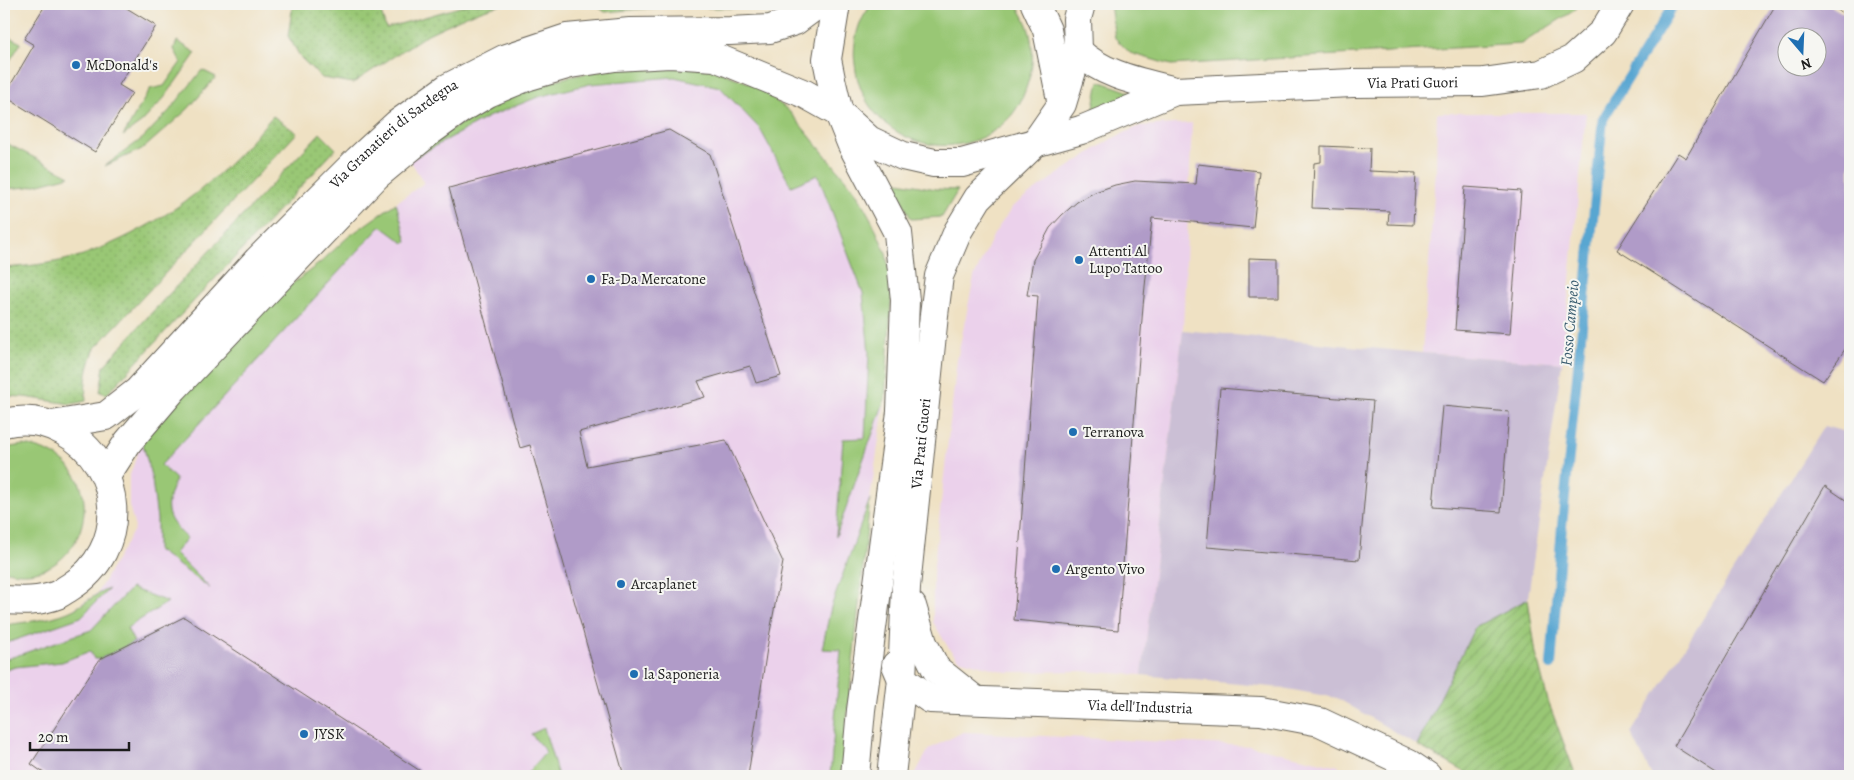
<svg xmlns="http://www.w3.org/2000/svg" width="1854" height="780" font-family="Alegreya,serif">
<defs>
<pattern id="park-dots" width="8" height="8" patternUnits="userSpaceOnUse" patternTransform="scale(1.25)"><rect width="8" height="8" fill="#99c775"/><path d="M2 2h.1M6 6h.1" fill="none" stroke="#83aa65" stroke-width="1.8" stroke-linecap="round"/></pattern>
<pattern id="garden-furrows" width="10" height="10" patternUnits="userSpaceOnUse" patternTransform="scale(1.25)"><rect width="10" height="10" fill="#99c775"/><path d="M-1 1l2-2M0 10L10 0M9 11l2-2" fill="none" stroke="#83aa65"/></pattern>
</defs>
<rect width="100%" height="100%" fill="#f6f6f2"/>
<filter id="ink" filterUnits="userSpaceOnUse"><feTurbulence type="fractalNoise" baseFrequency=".02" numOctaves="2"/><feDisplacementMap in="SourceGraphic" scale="10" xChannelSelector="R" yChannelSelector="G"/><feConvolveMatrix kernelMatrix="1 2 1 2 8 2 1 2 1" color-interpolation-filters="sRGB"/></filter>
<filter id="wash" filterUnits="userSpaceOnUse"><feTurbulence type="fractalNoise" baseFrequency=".0096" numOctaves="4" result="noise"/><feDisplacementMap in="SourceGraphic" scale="20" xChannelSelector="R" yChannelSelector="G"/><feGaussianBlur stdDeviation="1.12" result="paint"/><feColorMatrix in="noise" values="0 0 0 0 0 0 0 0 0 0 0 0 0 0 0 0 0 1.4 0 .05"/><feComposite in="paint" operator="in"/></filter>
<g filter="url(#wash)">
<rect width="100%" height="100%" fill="#efe1c3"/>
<g fill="#ebd1eb">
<path d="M678 65 788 110 856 192 872 221 886 253 885 399 870 499 841 776H4V626L39 621 69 612 97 593 135 528 129 505V478L142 440 348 237 424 183 410 160 509 96Z"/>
<path d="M1437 113H1586L1562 363 1422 353 1436 170Z"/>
<path d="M1192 123 1183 330 1142 675 1081 671 1006 672 958 659 948 647 933 622V574L957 360 974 277 994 234 1013 206 1052 178 1111 139 1140 126Z"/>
<path d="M963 732 1251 746 1339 766 1336 776H914L929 749Z"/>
</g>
<g fill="#cbbfd5">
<path d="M1183 330 1422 353 1562 363 1527 604 1475 627 1417 745 1337 698 1282 688 1142 675Z"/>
<path d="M1824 426 1849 433 1850 431V776H1652L1631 733Z"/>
</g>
<g fill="#99c775" stroke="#5a7248">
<path d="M871 4H1015C1031 22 1036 53 1030 75 1026 90 1021 104 1011 116 958 174 862 141 855 64 853 51 855 36 860 23 863 17 868 10 871 4Z"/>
<path d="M1110 4H1579L1575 10 1521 44 1171 65 1130 53 1115 38Z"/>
<path d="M9 37 21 43 4 70V41Z"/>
<path d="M177 41 196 53 165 97 142 122 123 136 150 89 164 86 181 62 174 49Z"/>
<path d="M622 66 709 68 757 86 788 110 856 192 872 221 886 253 892 288 885 399 836 536 843 439 865 438 869 353 863 293 818 175 791 186 760 129 720 87 674 77 590 84 538 97 488 117 410 160 448 131 509 96 559 79Z"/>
<path d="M202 70 216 77 188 109 144 148 105 166 143 138 170 110Z"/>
<path d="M1099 81 1135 94 1093 112Z"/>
<path d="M4 142 70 176 28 187 4 189Z"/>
<path d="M893 181 936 189 958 190 942 217 911 219Z"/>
<path d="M396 203 407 242 404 243 381 226 161 465 176 479C163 507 164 517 187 538L175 553 210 588 157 550V519L152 480 142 440 279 294 321 262 348 237Z"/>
<path d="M23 445C125 459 86 595 4 570V448Z"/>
<path d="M870 499 841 776H830L841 650 822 649 831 607Z"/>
<path d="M131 588 168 602 127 628 134 642 100 659H94L90 651 62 662 15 667 4 671V660L91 630Z"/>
<path d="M109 589 81 617 4 644V626L5 625C26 622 48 620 68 612 83 606 93 594 109 589Z"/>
<path d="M544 728 558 776H525L546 752 531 734Z"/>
</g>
<g fill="url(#park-dots)" stroke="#5a7248">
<path d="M293 4H352L354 11 379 6 386 28 470 4H502L466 16 428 34 353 83 322 78 301 58 288 36Z"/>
<path d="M594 4H750L752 7 731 8 665 7 605 12Z"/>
<path d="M273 116 297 133 95 348C88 366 84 381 86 401L71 404 24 397 4 396V268C30 266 58 263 83 255 136 236 186 206 226 167 243 152 257 133 273 116Z"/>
<path d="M320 133 336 149 107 394 100 392 104 366 142 323Z"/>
</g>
<path fill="url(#garden-furrows)" stroke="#5a7248" d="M1528 599 1536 654 1548 701 1576 776H1472L1417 745 1475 627Z"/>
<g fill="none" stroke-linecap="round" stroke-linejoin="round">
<path stroke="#58a6d1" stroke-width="10" d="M1551 665 1562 526 1603 119 1674 4"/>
</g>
<g id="blocks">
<g fill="#b09bc8" fill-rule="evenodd">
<path d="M46 4H120L156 26 119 85 132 93 95 152 4 96 34 45 24 39Z"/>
<path d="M1776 4H1827L1850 17V342L1823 381 1617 250 1678 153 1686 158ZM1786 38H1816V68H1786Z"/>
<path d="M669 130 710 154 781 376 756 383 750 366 698 381 705 397 579 432 587 466 726 440 783 562 767 648 748 776H624L530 445 520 448 449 188Z"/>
<path d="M1321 146 1370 148 1369 171 1416 173 1413 225 1388 224 1389 211 1312 208 1314 163 1321 162Z"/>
<path d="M1198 164 1259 171 1253 228 1152 218 1143 306 1118 630 1014 620 1038 296 1027 295 1033 260 1050 228 1062 215 1077 202 1095 192 1115 185 1135 181 1196 184Z"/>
<path d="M1465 187 1521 191 1510 334 1455 330Z"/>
<path d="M1249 258 1278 259V297H1249Z"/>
<path d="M1220 388 1373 401 1359 560 1207 547Z"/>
<path d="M1442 406 1509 412 1501 512 1433 507Z"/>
<path d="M1825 486 1850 503V776H1721L1674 746Z"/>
<path d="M184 617 428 776H48L31 764 100 659Z"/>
</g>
</g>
</g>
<g filter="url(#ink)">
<use href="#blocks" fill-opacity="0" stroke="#666156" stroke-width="1"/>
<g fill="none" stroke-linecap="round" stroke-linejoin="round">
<defs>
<g id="minor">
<path d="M836 4 827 59 831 79 839 113 851 143 898 233 905 300 901 412 861 710 855 776"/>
<path d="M1035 4 1047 30 1061 100"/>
<path d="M1078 51C1104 76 1141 82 1175 91"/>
<path d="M901 412 905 471"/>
<path d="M4 423C24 418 45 421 63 431 125 464 130 550 70 587 65 590 61 593 57 595 39 602 22 601 4 600"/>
<path id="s1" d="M52 425 106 416 138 391 258 260 358 160 397 124 447 88 504 59 567 38 630 32 730 31 770 29 795 21 818 4"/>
<path id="s2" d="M106 476 128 442 174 388 376 176 429 132 461 109 488 93 529 76 570 64 615 57 670 54 715 57 805 94 839 113 869 140 903 156 934 163H962L1081 130 1175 91 1353 83 1483 82 1541 74 1573 59 1603 32 1620 4"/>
<path d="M912 606 923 643 936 669 975 700"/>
<path id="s3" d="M896 665 902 679 930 699 1261 711 1320 722 1409 764 1427 776"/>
<path id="s4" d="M891 776 902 679 906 587 934 315 939 276 958 231 978 198 1035 143 1062 104 1078 51 1077 19 1081 4"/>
</g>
</defs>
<use href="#minor" stroke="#666156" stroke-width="30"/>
<use href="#minor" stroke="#fff" stroke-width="28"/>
</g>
</g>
<g fill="#1f6fb2" stroke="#f6f6f2" stroke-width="2">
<circle cx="76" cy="65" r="5"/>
<circle cx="1079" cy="260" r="5"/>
<circle cx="591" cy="279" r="5"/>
<circle cx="1073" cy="432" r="5"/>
<circle cx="1056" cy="569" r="5"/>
<circle cx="621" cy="584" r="5"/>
<circle cx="634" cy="674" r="5"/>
<circle cx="304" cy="734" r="5"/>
</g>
<g text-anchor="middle" stroke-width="4" stroke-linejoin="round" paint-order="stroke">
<g font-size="15" fill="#1c1c1c" stroke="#f6f6f2" text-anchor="start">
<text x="86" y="70">McDonald's</text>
<text x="1089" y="256">Attenti Al<tspan x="1089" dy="17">Lupo Tattoo</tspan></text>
<text x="601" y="284">Fa-Da Mercatone</text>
<text x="1083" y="437">Terranova</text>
<text x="1066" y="574">Argento Vivo</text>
<text x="631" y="589">Arcaplanet</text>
<text x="644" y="679">la Saponeria</text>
<text x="314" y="739">JYSK</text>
</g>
<g font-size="15" fill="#1c1c1c" stroke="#f6f6f2">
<text dy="5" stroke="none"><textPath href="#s2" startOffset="1514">Via Prati Guori</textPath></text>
<text dy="5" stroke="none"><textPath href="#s1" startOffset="459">Via Granatieri di Sardegna</textPath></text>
<text dy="5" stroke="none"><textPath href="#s4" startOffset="334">Via Prati Guori</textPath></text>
<text dy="5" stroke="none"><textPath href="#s3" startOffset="260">Via dell'Industria</textPath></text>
</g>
<g font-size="16" font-style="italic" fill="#375a6d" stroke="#f6f6f2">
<text transform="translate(1569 323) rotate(-85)" y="6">Fosso Campeio</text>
</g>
</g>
<rect width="1854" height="780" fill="none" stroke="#f6f6f2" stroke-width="20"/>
<g transform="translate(1802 52) rotate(161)"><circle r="24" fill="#f6f6f2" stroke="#9f9f9c"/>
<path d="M0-4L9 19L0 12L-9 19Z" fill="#1f6fb2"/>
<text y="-8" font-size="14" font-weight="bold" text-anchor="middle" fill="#1c1c1c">N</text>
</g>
<path d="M30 742v8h99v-8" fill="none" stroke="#1c1c1c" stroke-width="2.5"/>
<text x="38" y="742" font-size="15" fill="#1c1c1c" stroke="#f6f6f2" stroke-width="4" paint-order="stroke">20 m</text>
</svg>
